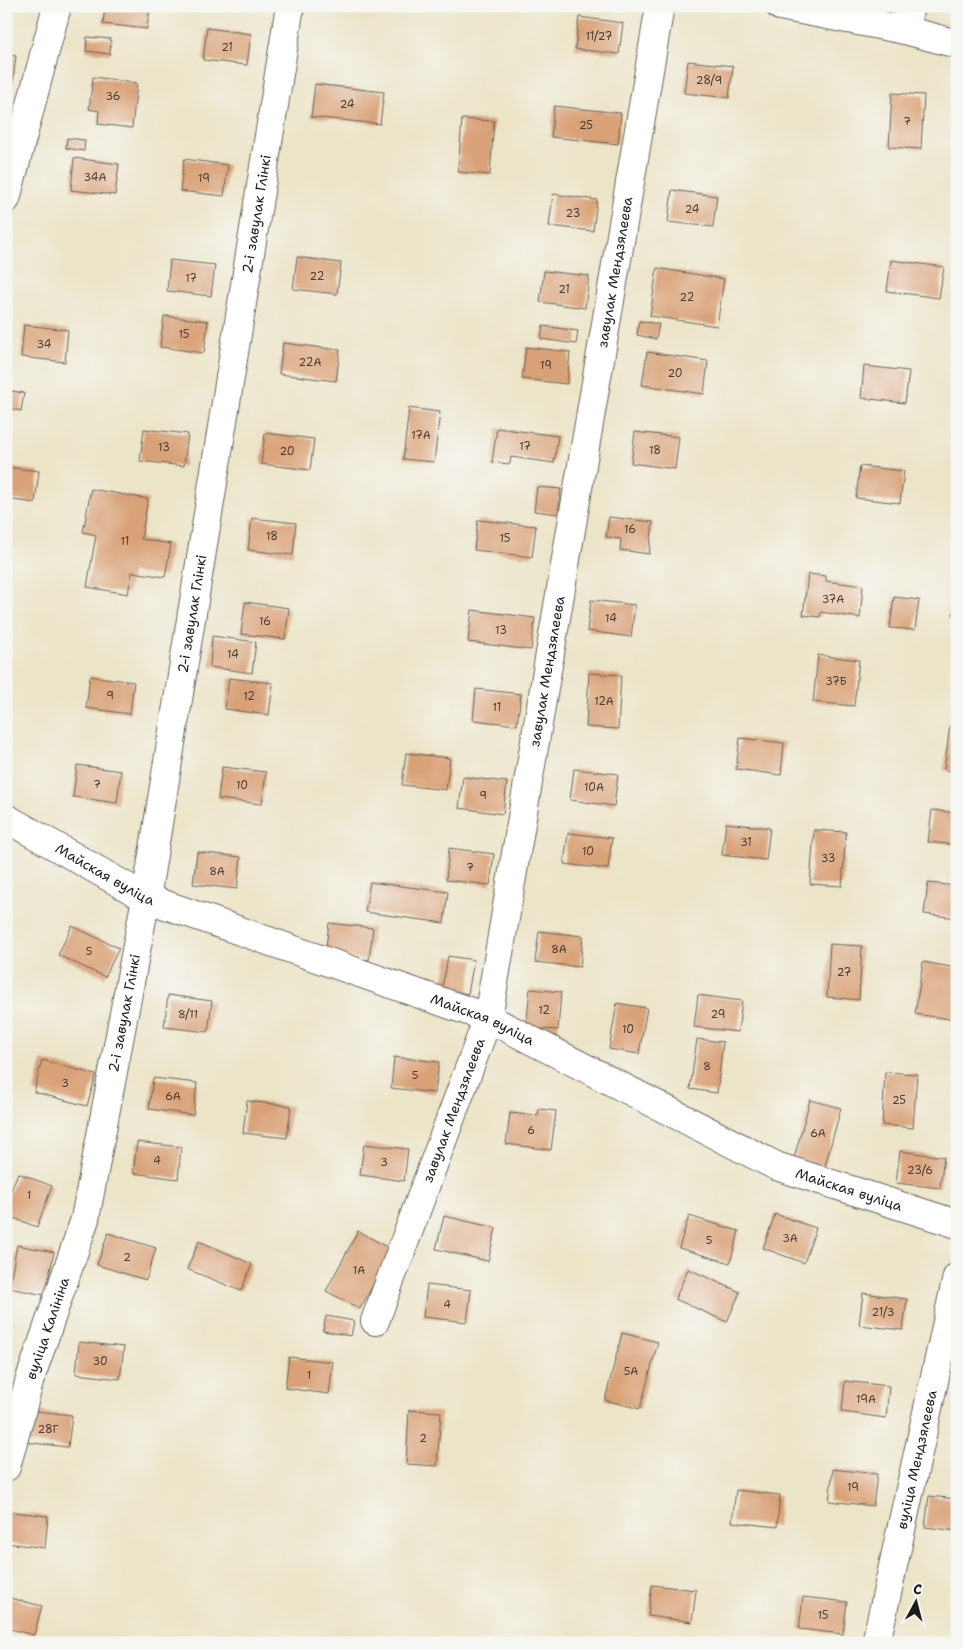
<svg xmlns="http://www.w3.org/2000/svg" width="963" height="1649" font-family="'Shantell Sans',sans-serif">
<rect width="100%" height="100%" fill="#f6f6f2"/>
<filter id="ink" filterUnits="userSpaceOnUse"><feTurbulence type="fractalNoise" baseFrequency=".02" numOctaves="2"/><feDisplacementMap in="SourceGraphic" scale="10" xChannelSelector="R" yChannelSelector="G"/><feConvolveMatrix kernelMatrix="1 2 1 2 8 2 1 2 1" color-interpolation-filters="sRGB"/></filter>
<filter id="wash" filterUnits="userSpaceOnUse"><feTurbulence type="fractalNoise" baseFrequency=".0096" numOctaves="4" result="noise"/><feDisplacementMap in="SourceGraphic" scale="20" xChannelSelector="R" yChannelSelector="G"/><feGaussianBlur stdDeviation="1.12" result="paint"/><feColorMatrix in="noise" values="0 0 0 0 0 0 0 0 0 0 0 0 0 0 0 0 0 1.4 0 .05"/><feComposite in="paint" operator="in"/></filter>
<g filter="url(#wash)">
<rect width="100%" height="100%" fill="#ece4c7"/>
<g id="blocks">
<g fill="#d9a177">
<path d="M105 6H150L147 29 103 24Z"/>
<path d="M337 6H382L381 14 337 8Z"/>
<path d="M579 17 623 23 619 54 575 49Z"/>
<path d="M207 28 251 34 247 65 203 60Z"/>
<path d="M87 37 111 39 110 54 86 51Z"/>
<path d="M6 55 16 56 12 88 6 87Z"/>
<path d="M688 61 733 66 729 98 684 93Z"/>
<path d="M93 77 137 83 132 128 98 124 99 111 89 109Z"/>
<path d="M315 84 384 92 380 124 311 117Z"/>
<path d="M892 93 924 95 921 149 889 147Z"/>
<path d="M554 106 621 113 618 144 551 137Z"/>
<path d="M462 119 494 121 490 175 458 172Z"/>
<path d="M67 138 85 140 84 151 66 148Z"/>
<path d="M74 158 119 164 115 195 71 190Z"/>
<path d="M184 159 228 165 224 196 180 191Z"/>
<path d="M672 190 717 196 713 227 668 222Z"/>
<path d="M553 194 597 200 593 231 549 226Z"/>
<path d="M297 257 341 263 337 294 293 289Z"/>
<path d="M170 260 215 265 211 296 167 291Z"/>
<path d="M891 260 944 267 939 298 887 291Z"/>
<path d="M657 268 724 279 717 326 650 316Z"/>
<path d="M544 271 589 276 585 308 540 302Z"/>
<path d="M164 316 208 321 204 353 160 347Z"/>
<path d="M639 321 659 324 656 339 637 335Z"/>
<path d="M24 325 68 330 65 362 21 357Z"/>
<path d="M543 326 578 331 576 344 541 339Z"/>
<path d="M283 343 340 350 336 381 279 374Z"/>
<path d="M526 347 570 352 567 384 522 379Z"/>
<path d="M647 352 708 361 704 394 642 385Z"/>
<path d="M864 366 909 371 905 403 861 398Z"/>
<path d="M955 370H957V390H953Z"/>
<path d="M6 390 24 393 21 411 6 408Z"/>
<path d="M409 408 440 412 434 462 403 459Z"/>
<path d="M497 428 558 436 554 463 511 457 510 464 492 462Z"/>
<path d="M144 429 188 434 184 466 140 461Z"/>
<path d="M635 432 679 437 675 469 631 463Z"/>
<path d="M265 433 314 439 310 470 261 464Z"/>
<path d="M860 466 904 471 900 503 856 498Z"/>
<path d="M6 467 39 471 35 503 6 499Z"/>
<path d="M537 487 561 489 558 514 534 511Z"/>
<path d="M91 489 148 499 141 539 171 544 165 577 132 572 128 594 87 587 96 535 83 532Z"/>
<path d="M609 517 653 522 649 554 620 550 621 539 606 537Z"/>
<path d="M252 518 296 523 293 555 248 550Z"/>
<path d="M478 520 536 526 532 557 474 550Z"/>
<path d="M808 574 826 576V581L863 586 860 618 821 612 820 617 803 615Z"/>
<path d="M955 595H957V616L953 615Z"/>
<path d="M894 597 919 600 915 630 890 628Z"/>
<path d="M591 600 635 605 631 637 587 631Z"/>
<path d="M245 602 289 608 285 639 241 634Z"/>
<path d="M472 610 535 618 531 650 468 642Z"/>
<path d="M212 636 256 642 252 673 210 667Z"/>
<path d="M818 655 859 660 854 706 813 702Z"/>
<path d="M589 673 621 675 618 729 586 727Z"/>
<path d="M90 676 134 682 130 714 86 708Z"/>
<path d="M229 678 273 683 269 715 225 709Z"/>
<path d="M476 689 521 694 517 725 473 720Z"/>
<path d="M950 725 957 726V771L944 770Z"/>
<path d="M740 738 784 743 781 775 736 769Z"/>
<path d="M406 753 450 758 446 790 402 785Z"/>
<path d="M77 765 121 771 117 803 73 797Z"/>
<path d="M222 767 266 772 262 804 218 799Z"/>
<path d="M574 769 618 774 614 806 570 800Z"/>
<path d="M463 777 507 782 503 814 459 808Z"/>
<path d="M932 810 957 813V845L928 842Z"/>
<path d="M726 823 770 828 766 860 722 855Z"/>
<path d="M814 830 846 832 842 886 810 884Z"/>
<path d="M568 833 612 838 608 869 564 864Z"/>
<path d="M449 848 494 854 490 885 446 880Z"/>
<path d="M197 852 241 857 237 889 193 884Z"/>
<path d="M370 882 448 892 444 923 365 912Z"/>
<path d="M928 883 957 886V918L924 914Z"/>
<path d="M329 923 373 928 369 960 325 955Z"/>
<path d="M72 926 119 948 105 977 58 955Z"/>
<path d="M539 931 583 936 580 967 535 962Z"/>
<path d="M830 944 862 946 859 1000 827 997Z"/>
<path d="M448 956 474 960 468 994 442 989Z"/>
<path d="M923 962 957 968V1020L915 1014Z"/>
<path d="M530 989 561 992 558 1030 526 1028Z"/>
<path d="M168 995 212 1001 208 1032 164 1027Z"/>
<path d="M698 995 742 1001 738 1032 694 1027Z"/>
<path d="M617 1003 647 1008 639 1054 609 1049Z"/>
<path d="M697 1039 723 1042 717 1093 690 1089Z"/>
<path d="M394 1057 439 1062 435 1093 391 1088Z"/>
<path d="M42 1060 96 1075 87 1106 34 1092Z"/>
<path d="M885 1072 917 1074 913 1128 882 1125Z"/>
<path d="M153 1078 197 1083 193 1115 149 1109Z"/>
<path d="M810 1100 841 1108 825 1166 794 1158Z"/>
<path d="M247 1101 291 1106 287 1138 243 1133Z"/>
<path d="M539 1109 556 1111 551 1150 506 1144 510 1113 538 1116Z"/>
<path d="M137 1142 181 1147 178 1179 133 1173Z"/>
<path d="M364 1144 408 1149 404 1181 360 1175Z"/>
<path d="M900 1151 944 1157 940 1188 896 1183Z"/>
<path d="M18 1173 52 1186 37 1227 6 1215V1203Z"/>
<path d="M775 1214 816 1228 804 1263 763 1248Z"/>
<path d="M444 1216 496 1228 488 1261 436 1249Z"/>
<path d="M689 1216 739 1231 730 1263 679 1248Z"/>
<path d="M358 1231 392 1250 360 1309 326 1291Z"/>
<path d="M108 1233 156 1248 146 1280 97 1265Z"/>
<path d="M199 1241 252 1264 241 1291 187 1269Z"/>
<path d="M17 1245 54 1252 45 1295 9 1288Z"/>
<path d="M688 1269 740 1292 727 1322 675 1299Z"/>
<path d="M427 1285 471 1290 467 1322 423 1317Z"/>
<path d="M863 1293 907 1299 903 1330 859 1325Z"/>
<path d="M326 1316 354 1321 351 1336 323 1331Z"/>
<path d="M622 1333 658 1342 640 1409 605 1400Z"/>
<path d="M79 1342 124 1347 120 1379 76 1374Z"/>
<path d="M289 1357 333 1362 329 1394 285 1388Z"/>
<path d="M845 1381 889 1386 886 1418 842 1412Z"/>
<path d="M27 1410 72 1415 68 1447 24 1442Z"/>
<path d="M409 1410 441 1412 437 1466 406 1464Z"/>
<path d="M833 1469 877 1474 873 1506 829 1501Z"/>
<path d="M736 1490 780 1495 777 1527 732 1522Z"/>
<path d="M929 1496 957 1499V1531L925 1527Z"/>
<path d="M6 1511 48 1516 45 1548 6 1543Z"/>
<path d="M652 1585 696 1590 692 1622 648 1616Z"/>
<path d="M6 1597 42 1606 34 1635 6 1628Z"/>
<path d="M803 1597 847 1602 843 1634 799 1629Z"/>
</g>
</g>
</g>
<g filter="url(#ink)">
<use href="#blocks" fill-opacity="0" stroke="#656258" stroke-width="1"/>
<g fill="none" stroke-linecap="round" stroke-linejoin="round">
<defs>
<g id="minor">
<path d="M780 6 905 30 957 44"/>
<path d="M905 30 910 6"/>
<path d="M6 199 57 6"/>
<path id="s1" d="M375 1321 488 1018 660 6"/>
<path id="s2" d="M6 1467 30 1379 85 1219 146 898 290 6"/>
<path id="s3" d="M876 1643 957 1277"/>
</g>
<g id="tertiary">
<path id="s4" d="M6 818 146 898 488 1018 776 1166 957 1224"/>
</g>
</defs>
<use href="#minor" stroke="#656258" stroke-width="30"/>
<use href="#tertiary" stroke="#656258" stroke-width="30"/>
<use href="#minor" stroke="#fff" stroke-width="28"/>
<use href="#tertiary" stroke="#fff" stroke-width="28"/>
</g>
</g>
<g text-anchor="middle" stroke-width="4" stroke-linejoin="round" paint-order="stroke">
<g font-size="11" fill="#4b3d33">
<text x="599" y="40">11/27</text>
<text x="227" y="51">21</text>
<text x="709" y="84">28/9</text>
<text x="113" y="100">36</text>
<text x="347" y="108">24</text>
<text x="907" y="125">7</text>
<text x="586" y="129">25</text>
<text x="95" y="181">34А</text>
<text x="204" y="182">19</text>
<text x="692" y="213">24</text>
<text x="573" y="217">23</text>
<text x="317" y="280">22</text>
<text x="191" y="282">17</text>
<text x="564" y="293">21</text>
<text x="687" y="301">22</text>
<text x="184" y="338">15</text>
<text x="44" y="348">34</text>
<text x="310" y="366">22А</text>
<text x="546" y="369">19</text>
<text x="675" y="377">20</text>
<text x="421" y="439">17А</text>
<text x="525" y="450">17</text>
<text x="164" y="451">13</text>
<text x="655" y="454">18</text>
<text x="287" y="455">20</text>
<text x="630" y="533">16</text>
<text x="272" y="540">18</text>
<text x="505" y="542">15</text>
<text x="125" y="545">11</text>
<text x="833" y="603">37А</text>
<text x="611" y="622">14</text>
<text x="265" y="625">16</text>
<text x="501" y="634">13</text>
<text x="233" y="658">14</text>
<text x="836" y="685">37Б</text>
<text x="110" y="699">9</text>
<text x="249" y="700">12</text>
<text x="604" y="705">12А</text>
<text x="497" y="711">11</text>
<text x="97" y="788">7</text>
<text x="242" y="789">10</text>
<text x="594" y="791">10А</text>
<text x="483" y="799">9</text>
<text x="746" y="846">31</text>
<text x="588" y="855">10</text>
<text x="828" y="862">33</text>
<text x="470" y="871">7</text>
<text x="217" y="875">8А</text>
<text x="559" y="953">8А</text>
<text x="89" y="955">5</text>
<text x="844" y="976">27</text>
<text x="544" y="1014">12</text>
<text x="188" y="1018">8/11</text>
<text x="718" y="1018">29</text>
<text x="628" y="1033">10</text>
<text x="707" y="1070">8</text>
<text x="415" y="1079">5</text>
<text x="65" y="1087">3</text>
<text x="173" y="1100">6А</text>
<text x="899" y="1104">25</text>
<text x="531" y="1134">6</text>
<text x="818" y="1137">6А</text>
<text x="157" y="1164">4</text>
<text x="384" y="1166">3</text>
<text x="920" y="1174">23/6</text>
<text x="29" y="1199">1</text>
<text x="790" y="1242">3А</text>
<text x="709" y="1244">5</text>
<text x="127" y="1261">2</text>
<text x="359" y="1274">1А</text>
<text x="447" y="1308">4</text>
<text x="883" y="1316">21/3</text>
<text x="100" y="1365">30</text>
<text x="631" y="1375">5А</text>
<text x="309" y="1379">1</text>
<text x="866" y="1403">19А</text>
<text x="48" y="1433">28Г</text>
<text x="423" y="1442">2</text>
<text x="853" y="1491">19</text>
<text x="823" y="1619">15</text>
</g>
<g font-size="14" fill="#1c1c1c" stroke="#f6f6f2">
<text dy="5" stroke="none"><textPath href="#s2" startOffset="1280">2-і завулак Глінкі</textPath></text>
<text dy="5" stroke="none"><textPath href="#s1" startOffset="1080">завулак Мендзялеева</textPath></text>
<text dy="5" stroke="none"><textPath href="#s2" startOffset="875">2-і завулак Глінкі</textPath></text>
<text dy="5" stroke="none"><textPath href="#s1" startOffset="675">завулак Мендзялеева</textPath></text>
<text dy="5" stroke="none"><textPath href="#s4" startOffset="114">Майская вуліца</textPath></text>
<text dy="5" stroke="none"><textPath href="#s2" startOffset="470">2-і завулак Глінкі</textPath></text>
<text dy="5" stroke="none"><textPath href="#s4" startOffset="519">Майская вуліца</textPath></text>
<text dy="5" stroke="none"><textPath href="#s1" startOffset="225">завулак Мендзялеева</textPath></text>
<text dy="5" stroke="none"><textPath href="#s4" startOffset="924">Майская вуліца</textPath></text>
<text dy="5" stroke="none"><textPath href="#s2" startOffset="145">вуліца Калініна</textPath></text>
<text dy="5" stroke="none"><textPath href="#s3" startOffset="188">вуліца Мендзялеева</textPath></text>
</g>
</g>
<rect width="963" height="1649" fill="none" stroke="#f6f6f2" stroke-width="25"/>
<g transform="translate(916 1602) rotate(7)" stroke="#f6f6f2" stroke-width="4" paint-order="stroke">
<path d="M0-4L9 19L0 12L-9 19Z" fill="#1c1c1c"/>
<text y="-8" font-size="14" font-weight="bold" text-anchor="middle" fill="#1c1c1c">С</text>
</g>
</svg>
